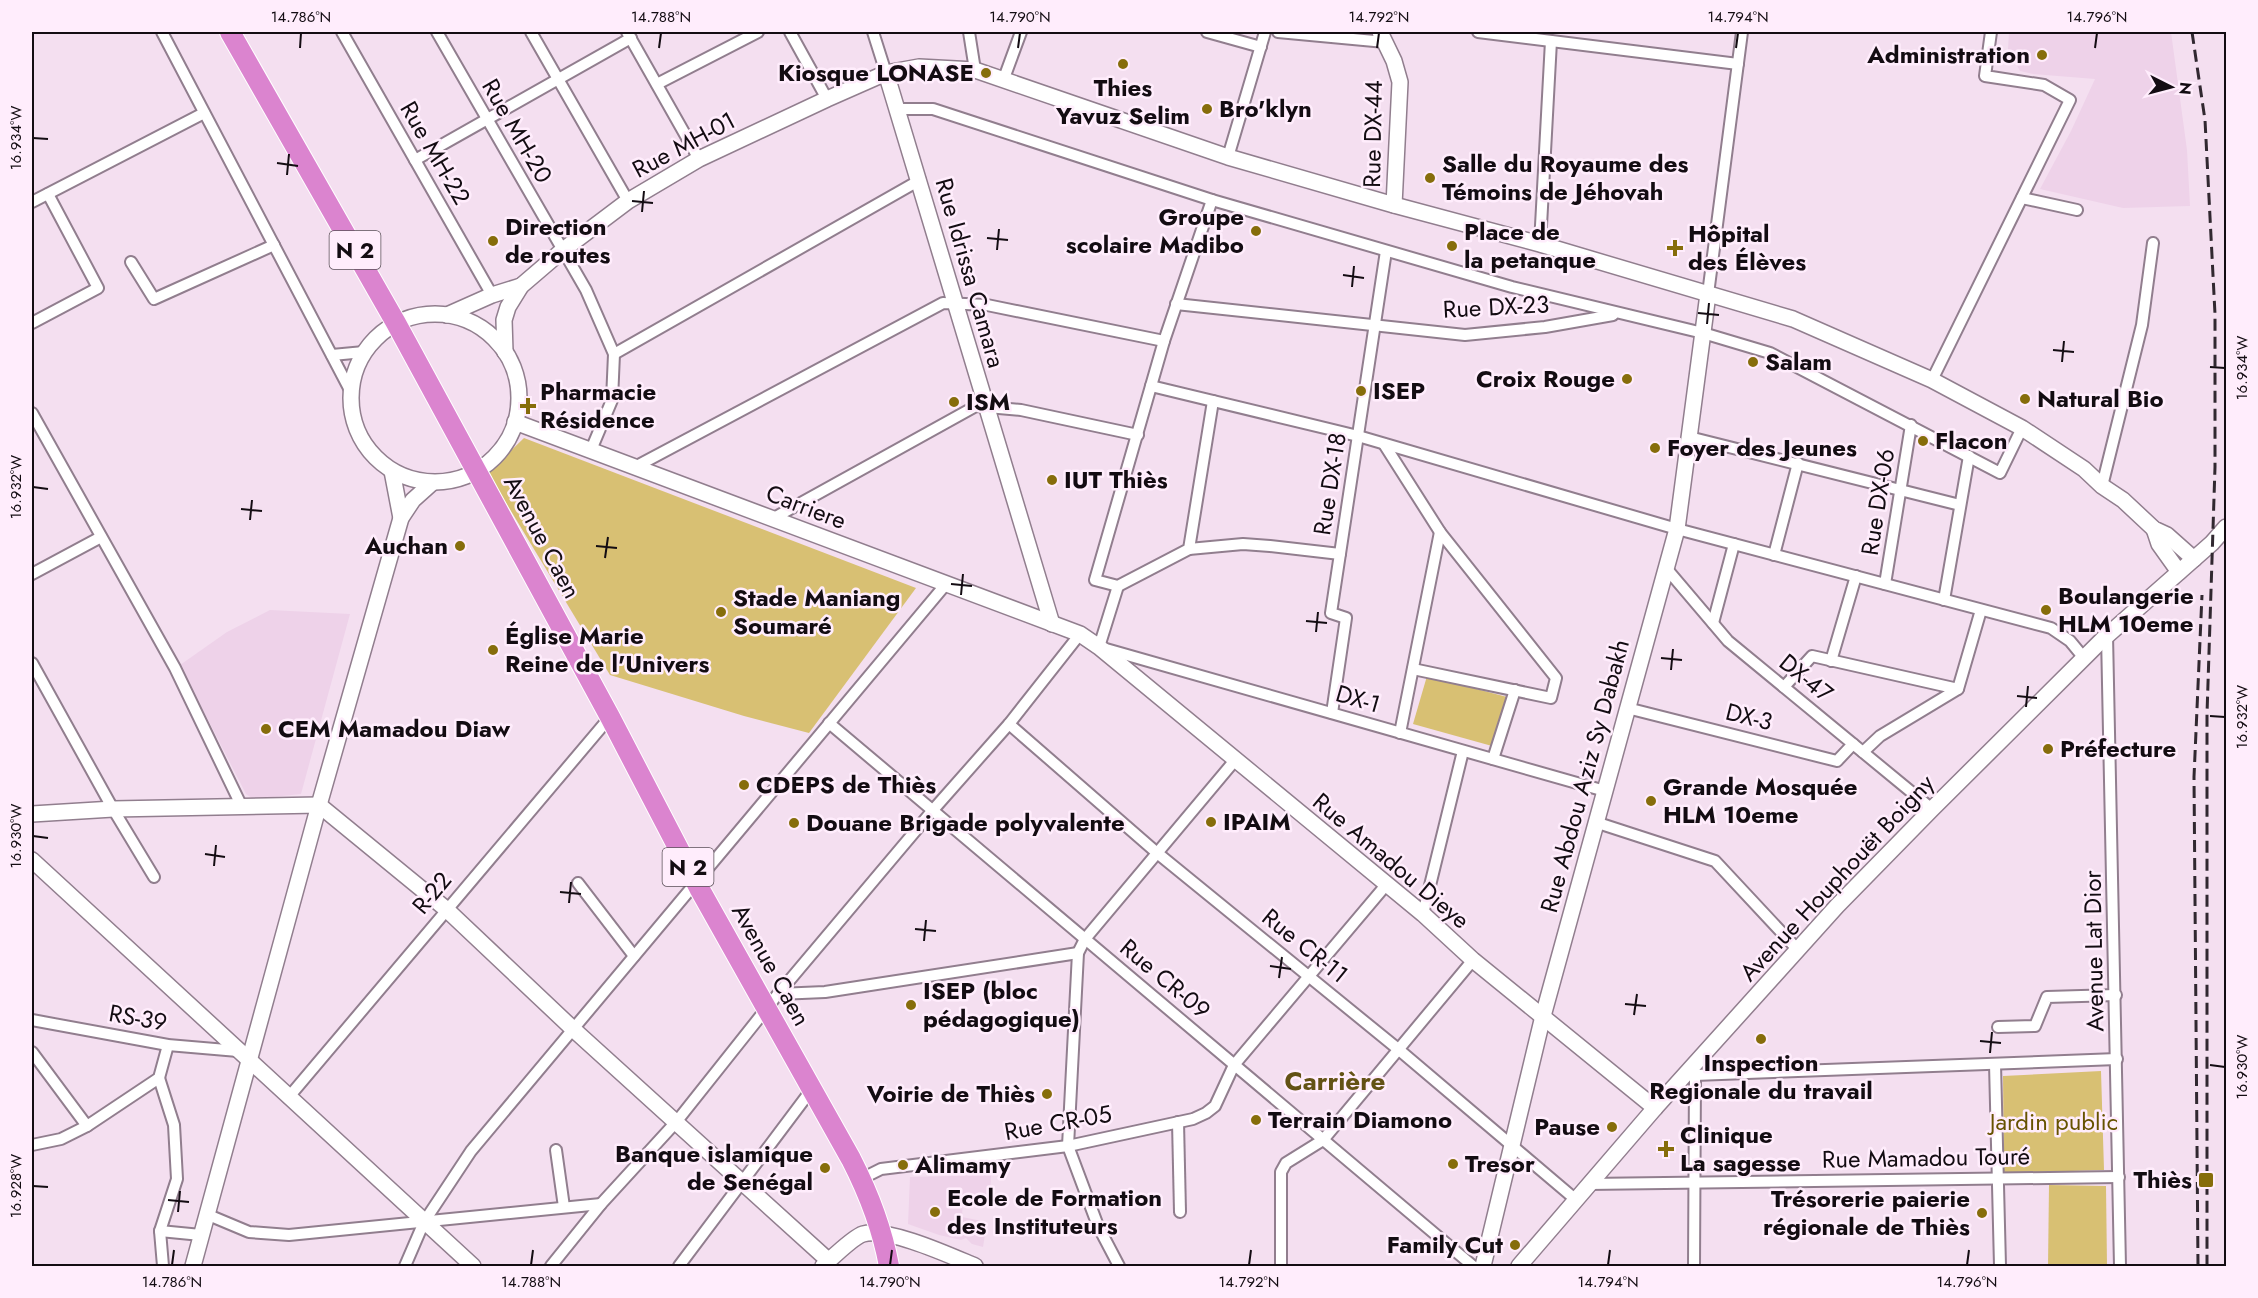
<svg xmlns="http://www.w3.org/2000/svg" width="2258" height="1298" font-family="Jost,sans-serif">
<rect width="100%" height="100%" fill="#f4dff0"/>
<g fill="#eed2e9">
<path d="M2009 32H2171L2187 150 2190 206 2123 208 2040 189 2071 131 2095 79 2033 74 2020 71 2008 49Z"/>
<path d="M270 610 350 614 301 794 253 799 246 794 180 665 227 632Z"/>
<path d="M991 1175 990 1199 963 1197 962 1217 987 1222 983 1247 972 1244 966 1238 961 1240 939 1235 908 1224 910 1177Z"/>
</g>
<g fill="#d8c073">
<path d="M524 438 916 588 809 733 744 716 610 675 488 473Z"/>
<path d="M1427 676 1507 697 1492 746 1413 724Z"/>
<path d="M2101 1071 2104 1170 2004 1173 2003 1076Z"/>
<path d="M2049 1185 2106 1186 2107 1266H2048Z"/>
</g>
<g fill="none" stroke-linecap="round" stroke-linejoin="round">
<defs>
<g id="street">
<path d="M162 32 351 392"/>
<path d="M342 32 492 295"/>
<path d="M437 32 586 290 614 354 612 400 591 450"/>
<path d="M531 32 628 201"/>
<path d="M627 32 699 159"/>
<path d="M790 32 827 99"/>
<path d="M873 32 886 73"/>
<path d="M969 32 975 70"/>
<path d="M1207 32 1261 47"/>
<path d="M1278 32 1385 42"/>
<path d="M1478 32 1738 64"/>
<path d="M1003 81 1021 32"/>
<path d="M657 84 758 32"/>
<path d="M898 109H933L1212 200 1512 287 1703 333 1770 353 2000 473 2022 428"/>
<path d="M1228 157 1265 32"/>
<path d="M415 160 631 38"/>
<path d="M2022 198 2077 210"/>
<path d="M1212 200 1164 341 1095 580 1118 586 1189 549 1213 401"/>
<path d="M32 202 204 113"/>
<path d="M1540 244 1551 41"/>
<path d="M131 262 154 299 274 245"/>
<path d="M1708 294 1742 32"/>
<path d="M1176 304 1465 335 1545 327 1613 315"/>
<path d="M32 323 98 288 48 194"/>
<path d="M614 354 920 180"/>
<path d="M332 355 364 352"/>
<path d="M1932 380 2070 100 2044 85 1985 76 1991 32"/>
<path d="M1151 386 1358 436 1677 529 2051 628 2070 641 2084 658"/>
<path d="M32 413 175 668 242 807"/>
<path d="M1689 437 1960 505"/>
<path d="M1384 444 1440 532 1556 678 1551 698 1413 669"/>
<path d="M635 467 943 303 987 305 1164 341"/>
<path d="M2102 486 2142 325 2153 243"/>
<path d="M772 519 976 406 1021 410 1138 435"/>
<path d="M1189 549 1243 544 1270 546 1340 554"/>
<path d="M1774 555 1798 463"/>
<path d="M1666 568 1728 641 1932 809"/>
<path d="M32 574 101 537"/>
<path d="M1885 584 1911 425"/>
<path d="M1118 586 1099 647 1605 791"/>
<path d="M1944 600 1969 456"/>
<path d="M1713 623 1734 544"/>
<path d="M2107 635 2120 1266"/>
<path d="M1831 661 1856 576"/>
<path d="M32 663 113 809 154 877"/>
<path d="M1784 687 1812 656 1958 689"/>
<path d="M1627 708 1837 761 1853 744"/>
<path d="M1332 713 1346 618 1331 613 1386 251"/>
<path d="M829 723 1473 1266"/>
<path d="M1009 724 1156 852 1398 1049 1575 1199"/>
<path d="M1400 733 1440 532"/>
<path d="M1863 752 1880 736 1958 689 1981 610"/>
<path d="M1493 759 1515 690"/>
<path d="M1595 822 1715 861 1798 950"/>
<path d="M578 883 634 956"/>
<path d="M1423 914 1463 751"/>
<path d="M778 994 825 992 1078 953"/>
<path d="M32 1020 168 1045 238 1051"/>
<path d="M1998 1027 2035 1026 2047 997 2116 995"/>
<path d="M32 1052 87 1126"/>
<path d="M1995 1064 2000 1266"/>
<path d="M1695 1075 2117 1059"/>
<path d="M159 1078 174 1125 177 1179 160 1231 163 1266"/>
<path d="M288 1098 610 717"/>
<path d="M1178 1122 1180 1212"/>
<path d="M32 1145 61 1139 87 1126 159 1078 168 1045"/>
<path d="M556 1150 564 1207"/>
<path d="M861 1179 881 1169 1068 1146 1193 1119 1206 1113 1215 1106 1234 1065 1386 885"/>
<path d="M1588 1184 2119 1177"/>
<path d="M206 1214 249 1232 289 1235 601 1204"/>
<path d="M160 1231 201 1235"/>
<path d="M405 1266 424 1222 471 1151 946 584"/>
<path d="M551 1266 601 1204 677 1121 778 994 933 810 1009 724 1080 634"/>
<path d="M679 1266 812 1089"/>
<path d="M1119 1266 1098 1226 1068 1146 1078 953 1085 939 1236 759"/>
<path d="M1281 1266V1172L1286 1163 1323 1140 1473 960"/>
<path d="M1694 1266 1695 1075"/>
</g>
<g id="secondary">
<path d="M1380 32 1394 61 1400 82 1394 205"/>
<path d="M886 73 1052 624"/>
<circle cx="435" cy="398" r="84"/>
<path d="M447 315 492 295 521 286"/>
<path d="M505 352 504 320 508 307 521 286 563 250 628 201 699 159 827 99 886 73 919 67 975 70 1228 157 1394 205 1540 244 1793 319 1932 380 2022 428 2084 469 2102 486 2123 500 2154 529 2167 535 2194 559"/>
<path d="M515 422 1080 634 1099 647 1423 914 1473 960 1655 1108"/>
<path d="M392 471 401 518"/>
<path d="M2154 529 2159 544 2179 572"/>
<path d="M32 814 113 809 319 805 446 909 573 1029 829 1261"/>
<path d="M32 860 473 1266"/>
<path d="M193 1266 319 805 401 518 413 500 432 483"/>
<path d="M823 1266C831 1259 853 1237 863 1234 888 1227 951 1256 975 1266"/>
<path d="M1483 1266 1543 1016 1677 529 1708 294"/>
<path d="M1519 1266 1655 1108 1837 906 1932 809 2102 640 2212 543 2226 527"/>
</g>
<path id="highway" d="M230 32 396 323 610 717 699 888 851 1159C869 1194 882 1228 889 1266"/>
</defs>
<use href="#street" stroke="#917e8e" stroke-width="14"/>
<use href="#secondary" stroke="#917e8e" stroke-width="18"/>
<use href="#highway" stroke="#fff" stroke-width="22"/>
<use href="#street" stroke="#fff" stroke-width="10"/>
<use href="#secondary" stroke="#fff" stroke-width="15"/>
<use href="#highway" stroke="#db84cf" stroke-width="20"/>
<g stroke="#312830" stroke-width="3" stroke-dasharray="12 6" stroke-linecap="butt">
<path d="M2192 32 2205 120 2215 314V467L2207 714V1266"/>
<path d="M2198 1266 2194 777 2202 595"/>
</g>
</g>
<path fill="none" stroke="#130c12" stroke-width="2" d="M300 48 301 33M659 48 661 33M1018 48 1020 33M1377 48 1379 33M1736 48 1738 33M2095 48 2097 33M33 138 48 139M277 163 298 166M287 175 289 154M632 201 653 203M642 212 644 191M987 238 1008 240M997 250 999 229M1343 275 1364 278M1352 287 1354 266M1698 313 1719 315M1707 324 1709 303M2053 350 2074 352M2062 362 2064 341M2210 367 2225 368M33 487 48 489M241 509 262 511M250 520 252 500M596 546 617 548M605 558 608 537M951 584 972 586M961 595 963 574M1306 621 1327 623M1316 632 1318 612M1661 658 1682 660M1671 670 1673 649M2017 696 2037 698M2026 707 2028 686M2210 716 2225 717M33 836 48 838M205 854 225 857M214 866 216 845M560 892 581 894M569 903 571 882M915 929 936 931M924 941 926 920M1270 966 1291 969M1279 978 1282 957M1625 1004 1646 1006M1634 1015 1637 994M1980 1041 2001 1043M1990 1053 1992 1032M2210 1065 2225 1067M33 1186 48 1187M168 1200 189 1202M178 1212 180 1191M172 1265 174 1250M531 1265 533 1250M890 1265 892 1250M1249 1265 1251 1250M1608 1265 1610 1250M1967 1265 1969 1250"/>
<g fill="#866d0b" stroke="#ffedfc" stroke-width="2">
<circle cx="2042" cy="55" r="6"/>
<circle cx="1123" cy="64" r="6"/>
<circle cx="986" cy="73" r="6"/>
<circle cx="1207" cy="109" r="6"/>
<circle cx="1430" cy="178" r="6"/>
<circle cx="1256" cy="231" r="6"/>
<circle cx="493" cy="241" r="6"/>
<circle cx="1452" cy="246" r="6"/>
<path d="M1672 239h6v6h6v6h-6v6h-6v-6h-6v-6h6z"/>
<circle cx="1753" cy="362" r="6"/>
<circle cx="1627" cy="379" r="6"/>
<circle cx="1361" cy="391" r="6"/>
<circle cx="2025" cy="399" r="6"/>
<circle cx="954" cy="402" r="6"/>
<path d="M525 397h6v6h6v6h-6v6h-6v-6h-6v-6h6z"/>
<circle cx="1923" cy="441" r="6"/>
<circle cx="1655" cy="448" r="6"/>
<circle cx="1052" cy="480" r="6"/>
<circle cx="460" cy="546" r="6"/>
<circle cx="2046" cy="610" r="6"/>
<circle cx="721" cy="612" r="6"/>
<circle cx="493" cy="650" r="6"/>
<circle cx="266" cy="729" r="6"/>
<circle cx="2048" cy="749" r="6"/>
<circle cx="744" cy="785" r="6"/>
<circle cx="1651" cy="801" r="6"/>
<circle cx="1211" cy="822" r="6"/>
<circle cx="794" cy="823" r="6"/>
<circle cx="911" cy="1005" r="6"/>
<circle cx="1761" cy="1039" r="6"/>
<circle cx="1047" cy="1094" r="6"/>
<circle cx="1256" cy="1120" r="6"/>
<circle cx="1612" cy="1127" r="6"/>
<path d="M1663 1140h6v6h6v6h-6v6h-6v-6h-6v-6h6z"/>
<circle cx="1453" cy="1164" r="6"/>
<circle cx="903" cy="1165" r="6"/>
<circle cx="825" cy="1168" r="6"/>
<rect x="2198" y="1172" width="16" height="16" rx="3"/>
<circle cx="935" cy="1212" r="6"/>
<circle cx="1982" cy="1213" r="6"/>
<circle cx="1515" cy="1245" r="6"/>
</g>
<g text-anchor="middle" stroke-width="5" stroke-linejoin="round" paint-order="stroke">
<g fill="#ffedfc" stroke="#5a5058" stroke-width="1.5">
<rect x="329.5" y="231" width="51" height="38" rx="4.5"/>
<rect x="662.5" y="848" width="51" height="38" rx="4.5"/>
</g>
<g font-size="22" font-weight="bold" fill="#130c12">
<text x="355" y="258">N 2</text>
<text x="688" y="875">N 2</text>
</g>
<g font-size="24" font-weight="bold" fill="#130c12" stroke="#ffedfc" text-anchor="start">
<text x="2030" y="63" text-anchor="end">Administration</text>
<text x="974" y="81" text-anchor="end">Kiosque LONASE</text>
<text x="1123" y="96" text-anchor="middle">Thies<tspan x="1123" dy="28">Yavuz Selim</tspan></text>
<text x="1219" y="117">Bro'klyn</text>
<text x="1442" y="172">Salle du Royaume des<tspan x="1442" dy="28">Témoins de Jéhovah</tspan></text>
<text x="1244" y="225" text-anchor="end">Groupe<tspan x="1244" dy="28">scolaire Madibo</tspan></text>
<text x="505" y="235">Direction<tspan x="505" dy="28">de routes</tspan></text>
<text x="1464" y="240">Place de<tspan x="1464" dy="28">la petanque</tspan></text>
<text x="1688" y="242">Hôpital<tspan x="1688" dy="28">des Élèves</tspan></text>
<text x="1765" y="370">Salam</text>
<text x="1615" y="387" text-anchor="end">Croix Rouge</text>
<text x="1373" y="399">ISEP</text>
<text x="540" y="400">Pharmacie<tspan x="540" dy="28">Résidence</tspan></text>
<text x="2037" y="407">Natural Bio</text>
<text x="966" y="410">ISM</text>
<text x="1935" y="449">Flacon</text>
<text x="1667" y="456">Foyer des Jeunes</text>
<text x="1064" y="488">IUT Thiès</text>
<text x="448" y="554" text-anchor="end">Auchan</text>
<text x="2058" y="604">Boulangerie<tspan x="2058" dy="28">HLM 10eme</tspan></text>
<text x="733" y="606">Stade Maniang<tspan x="733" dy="28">Soumaré</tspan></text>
<text x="505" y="644">Église Marie<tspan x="505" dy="28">Reine de l'Univers</tspan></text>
<text x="278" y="737">CEM Mamadou Diaw</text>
<text x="2060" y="757">Préfecture</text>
<text x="756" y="793">CDEPS de Thiès</text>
<text x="1663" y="795">Grande Mosquée<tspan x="1663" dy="28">HLM 10eme</tspan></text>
<text x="1223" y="830">IPAIM</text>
<text x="806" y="831">Douane Brigade polyvalente</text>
<text x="923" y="999">ISEP (bloc<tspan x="923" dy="28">pédagogique)</tspan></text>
<text x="1761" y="1071" text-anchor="middle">Inspection<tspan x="1761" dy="28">Regionale du travail</tspan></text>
<text x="1035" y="1102" text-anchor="end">Voirie de Thiès</text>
<text x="1268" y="1128">Terrain Diamono</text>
<text x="1600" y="1135" text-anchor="end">Pause</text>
<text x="1680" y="1143">Clinique<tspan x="1680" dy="28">La sagesse</tspan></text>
<text x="813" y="1162" text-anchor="end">Banque islamique<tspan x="813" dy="28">de Senégal</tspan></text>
<text x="1465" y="1172">Tresor</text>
<text x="915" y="1173">Alimamy</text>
<text x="2192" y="1188" text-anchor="end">Thiès</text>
<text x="947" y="1206">Ecole de Formation<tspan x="947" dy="28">des Instituteurs</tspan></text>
<text x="1970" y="1207" text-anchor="end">Trésorerie paierie<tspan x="1970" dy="28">régionale de Thiès</tspan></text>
<text x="1503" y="1253" text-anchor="end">Family Cut</text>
</g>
<g font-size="24" fill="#130c12" stroke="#ffedfc">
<text transform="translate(517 131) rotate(60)" y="8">Rue MH-20</text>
<text transform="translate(1373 134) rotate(-89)" y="8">Rue DX-44</text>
<text transform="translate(684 145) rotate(-28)" y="8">Rue MH-01</text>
<text transform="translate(435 153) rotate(60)" y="8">Rue MH-22</text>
<text transform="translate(970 273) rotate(74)" y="8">Rue Idrissa Camara</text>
<text transform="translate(1496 307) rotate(-3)" y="8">Rue DX-23</text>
<text transform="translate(1330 484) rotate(-81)" y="8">Rue DX-18</text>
<text transform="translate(1878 502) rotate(-81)" y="8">Rue DX-06</text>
<text transform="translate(806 507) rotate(21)" y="8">Carriere</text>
<text transform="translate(542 537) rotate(62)" y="8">Avenue Caen</text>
<text transform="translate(1806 678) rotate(39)" y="8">DX-47</text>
<text transform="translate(1358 699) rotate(16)" y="8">DX-1</text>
<text transform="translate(1749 717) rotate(14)" y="8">DX-3</text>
<text transform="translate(1585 776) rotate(-75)" y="8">Rue Abdou Aziz Sy Dabakh</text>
<text transform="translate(1391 861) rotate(40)" y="8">Rue Amadou Dieye</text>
<text transform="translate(1837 878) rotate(-47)" y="8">Avenue Houphouët Boigny</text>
<text transform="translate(432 893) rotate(-50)" y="8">R-22</text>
<text transform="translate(1305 946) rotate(39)" y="8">Rue CR-11</text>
<text transform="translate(2094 951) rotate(-91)" y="8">Avenue Lat Dior</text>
<text transform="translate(771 965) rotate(61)" y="8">Avenue Caen</text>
<text transform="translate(1165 979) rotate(40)" y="8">Rue CR-09</text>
<text transform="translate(138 1018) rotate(10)" y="8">RS-39</text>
<text transform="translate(1058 1123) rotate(-10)" y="8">Rue CR-05</text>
<text transform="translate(1926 1158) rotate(-1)" y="8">Rue Mamadou Touré</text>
</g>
<g font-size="24" fill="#665200" stroke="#ffedfc">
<text x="2054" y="1130">Jardin public</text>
</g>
<g font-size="26" font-weight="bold" fill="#635215" stroke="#ffedfc">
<text x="1335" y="1090">Carrière</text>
</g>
</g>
<rect width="2258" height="1298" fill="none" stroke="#ffedfc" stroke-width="66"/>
<g transform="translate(2171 87) rotate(96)" stroke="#ffedfc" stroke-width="4.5" paint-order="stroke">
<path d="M0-4.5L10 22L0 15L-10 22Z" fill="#130c12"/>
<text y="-9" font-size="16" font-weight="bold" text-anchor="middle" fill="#130c12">N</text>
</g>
<rect x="33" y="33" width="2192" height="1232" fill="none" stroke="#130c12" stroke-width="2"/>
<g font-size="15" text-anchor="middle" fill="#130c12">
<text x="301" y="22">14.786°N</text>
<text x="661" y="22">14.788°N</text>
<text x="1020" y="22">14.790°N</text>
<text x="1379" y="22">14.792°N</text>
<text x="1738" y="22">14.794°N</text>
<text x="2097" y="22">14.796°N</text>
<text transform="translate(16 138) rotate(-90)" y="5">16.934°W</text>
<text transform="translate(2242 368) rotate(-90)" y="5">16.934°W</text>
<text transform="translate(16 487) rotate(-90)" y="5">16.932°W</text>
<text transform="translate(2242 717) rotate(-90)" y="5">16.932°W</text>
<text transform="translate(16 836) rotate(-90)" y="5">16.930°W</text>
<text transform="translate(2242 1067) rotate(-90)" y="5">16.930°W</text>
<text transform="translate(16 1186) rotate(-90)" y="5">16.928°W</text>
<text x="172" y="1287">14.786°N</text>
<text x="531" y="1287">14.788°N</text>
<text x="890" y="1287">14.790°N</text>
<text x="1249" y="1287">14.792°N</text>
<text x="1608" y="1287">14.794°N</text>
<text x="1967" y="1287">14.796°N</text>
</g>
</svg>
